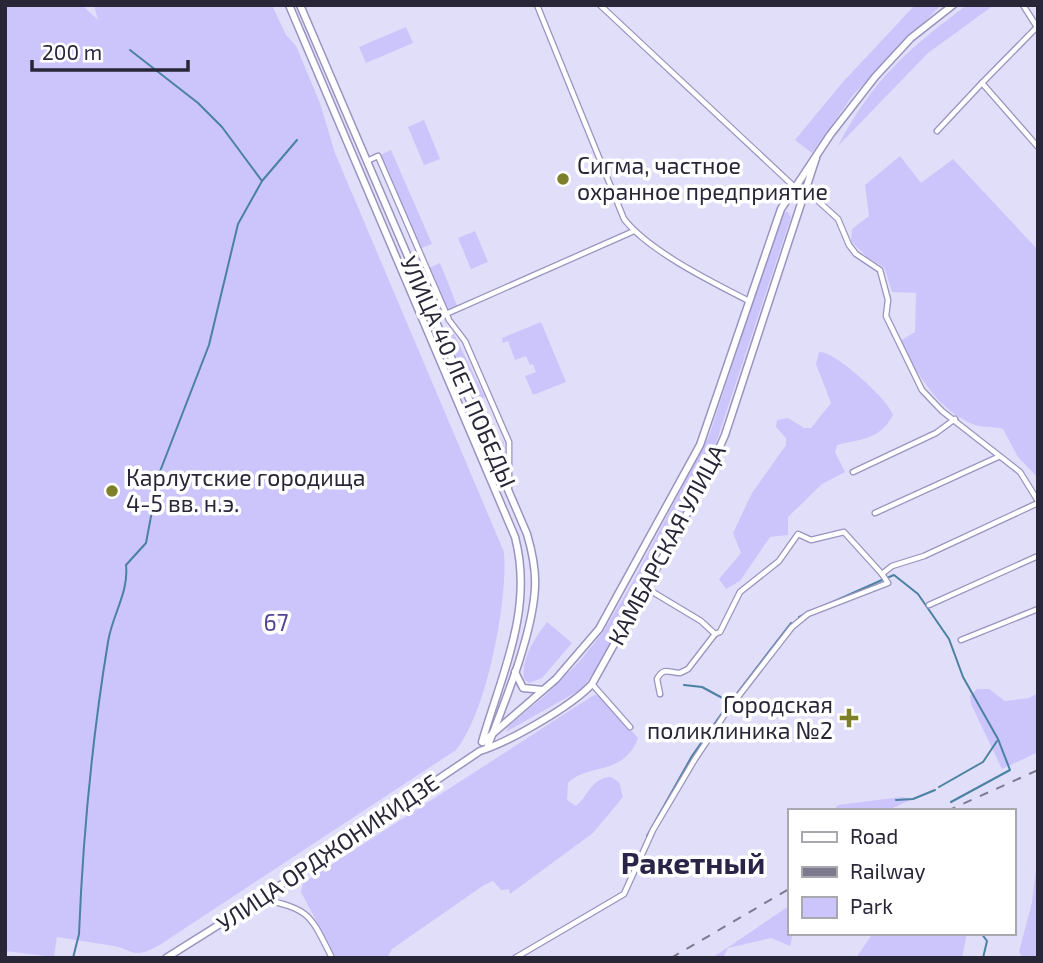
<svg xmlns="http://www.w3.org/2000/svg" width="1043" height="963" font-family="'Exo 2',sans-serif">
<rect width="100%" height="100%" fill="#e1defa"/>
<g fill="#ccc5fb">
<path d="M5 5H82L98 20 94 5H272L286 35 296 46 320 103 335 153 504 552C508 600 487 713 456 750L161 944C131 962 134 948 108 945 91 942 74 940 57 937L54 957 5 951Z"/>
<path d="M915 5H941L853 95 812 153 795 140 842 83Z"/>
<path d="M967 5H994L928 53 838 146C873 79 908 49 967 5Z"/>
<path d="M406 27 413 43 366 63 359 47Z"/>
<path d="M424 120 440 159 424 165 408 127Z"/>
<path d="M391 150 432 244 419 249 378 156Z"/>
<path d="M900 156 921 183 953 159 1038 250V478L1018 457 1003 429C994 426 984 428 975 425 938 411 921 377 900 345V341L915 332 916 293 892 292 884 267 867 257 851 241 852 229 869 216 865 185Z"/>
<path d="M787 211 791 217 710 461 596 669 582 689 506 732 509 725 546 695 580 661 603 632 633 581 709 436 781 216Z"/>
<path d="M475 231 488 262 471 269 458 238Z"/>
<path d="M440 263 458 308 446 314 427 269Z"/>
<path d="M541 322 566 382 533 395 525 376 536 372 533 364 530 365 526 356 515 360 508 341 503 343 502 338Z"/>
<path d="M454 334 485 397 482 399 500 440 504 442 505 470 448 337Z"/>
<path d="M819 352C834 350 889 400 893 415 880 440 860 439 837 445L835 452 845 472 822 484 788 517V535L770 537 740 581 726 589 719 579 741 553 733 533 752 493 786 445V438L776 427 777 420 788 418 804 428H811L831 403 816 364Z"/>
<path d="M547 622 572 643 542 678 529 683 524 679C521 658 535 638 547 622Z"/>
<path d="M977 689H989L1005 701 1029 698 1038 693V752L1002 769 971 704 970 696Z"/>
<path d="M594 695 601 696 638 738C624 776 588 763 568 783L567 800 576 806C589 795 591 778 611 777L619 782 623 797 593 833 510 894 509 889 501 890 493 881 484 885 392 949 387 958H336L301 892 303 883Z"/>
<path d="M902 797 913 799 886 811H833L838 805Z"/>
<path d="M1038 853V958H1023L1019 952 1032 902Z"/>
<path d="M789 906V933H793L790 946 771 938 728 948 723 958H712Z"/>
<path d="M873 933H967L962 958H856Z"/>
</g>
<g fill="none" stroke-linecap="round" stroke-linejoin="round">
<g stroke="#4b81a1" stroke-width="2">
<path d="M130 50 198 103 222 127 262 181"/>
<path d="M889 577 894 575 918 594 949 639 963 677 998 739 1010 770 951 802"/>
<path d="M799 617 882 580"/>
<path d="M684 685 702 687 728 701"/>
<path d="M728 705 791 623"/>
<path d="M939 787 983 762 997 741"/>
<path d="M896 800 913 799 935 790"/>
<path d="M647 836 692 756 722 713"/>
<path d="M981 933 987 941 983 958"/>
<path d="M73 958 79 934C83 836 92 739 108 642 112 615 129 593 126 565L146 543 159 474 209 345 238 224 262 181 297 140"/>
</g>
<defs>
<g id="minor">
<path d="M537 5 624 219C649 251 710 281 747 300"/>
<path d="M600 5 802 194"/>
<path d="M1023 5 1037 27"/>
<path d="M1037 27 982 83 1038 147"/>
<path d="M937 131 982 83"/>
<path d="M367 161 378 156 449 320 465 341 509 442V487"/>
<path d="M805 189 838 219 849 245 856 254 880 270 888 300 886 316 922 390 942 411 1020 472 1038 501"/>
<path d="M446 314 634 231"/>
<path d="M853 472 936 433 955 419"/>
<path d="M875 513 998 457"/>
<path d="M646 588 701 621 715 634"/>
<path d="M929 605 1038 556"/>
<path d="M961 640 1038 609"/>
<path d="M592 684 630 727"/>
<path d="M660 694 657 679C664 666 669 673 680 673L688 669 715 634 720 632 740 592 779 561 798 534 811 540 844 532 882 574"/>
<path d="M261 899C310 909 310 914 332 958"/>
<path d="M515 958 624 894 653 830 695 759 727 711 792 627 808 614 888 583 882 574 892 566 924 556 1038 503"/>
</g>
<g id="primary">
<path d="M289 5 515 537C534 609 502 673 482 742"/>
<path d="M300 5 527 534C532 551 536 569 535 587 533 634 504 704 487 748"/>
<path d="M515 672 523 688 543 690"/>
<path d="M483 742 556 679 599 629 700 445 781 209 830 135 875 77 911 38 953 5"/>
<path d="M166 958 260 899 480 751C509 742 572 706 592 684L704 483 725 435 816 158"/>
</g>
</defs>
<use href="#minor" stroke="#9993bf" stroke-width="7"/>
<use href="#primary" stroke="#9993bf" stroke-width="9"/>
<use href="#minor" stroke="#fff" stroke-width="4.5"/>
<use href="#primary" stroke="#fff" stroke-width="6"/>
<g stroke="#7d7a90" stroke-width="2" stroke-dasharray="9 9" stroke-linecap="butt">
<path d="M947 811 1038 770"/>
<path d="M671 958 789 889"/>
</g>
</g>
<g fill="#7d7f29" stroke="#fff" stroke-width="2.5">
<circle cx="563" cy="179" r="7"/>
<circle cx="112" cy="491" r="7"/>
<path d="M845.5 707.5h7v7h7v7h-7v7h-7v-7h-7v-7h7z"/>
</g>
<g text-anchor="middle" stroke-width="7" stroke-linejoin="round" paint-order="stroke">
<g font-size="23" fill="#292638" stroke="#fff" text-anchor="start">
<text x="577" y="174">Сигма, частное<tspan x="577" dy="26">охранное предприятие</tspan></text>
<text x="126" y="486">Карлутские городища<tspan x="126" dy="26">4-5 вв. н.э.</tspan></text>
<text x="833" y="713" text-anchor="end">Городская<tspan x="833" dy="26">поликлиника №2</tspan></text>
</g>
<g font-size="23" fill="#292638" stroke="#fff">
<text transform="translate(458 372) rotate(66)" y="8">УЛИЦА 40 ЛЕТ ПОБЕДЫ</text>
<text transform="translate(667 545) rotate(-62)" y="8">КАМБАРСКАЯ УЛИЦА</text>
<text transform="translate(328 853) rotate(-34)" y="8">УЛИЦА ОРДЖОНИКИДЗЕ</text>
</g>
<g font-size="23" fill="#554392" stroke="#fff">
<text x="276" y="631">67</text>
</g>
<g font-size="30" font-weight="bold" fill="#2b2449" stroke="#fff">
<text x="693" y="874">Ракетный</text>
</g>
</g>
<rect width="1043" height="963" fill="none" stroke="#292638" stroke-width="14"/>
<rect x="788" y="809" width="228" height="126" fill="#ffffff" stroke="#a9a8af" stroke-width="2"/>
<rect x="802" y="832" width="35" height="10" fill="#ffffff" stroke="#a9a8af" stroke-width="2"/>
<text x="850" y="844" font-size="21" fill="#292638">Road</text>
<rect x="802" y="867" width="35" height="10" fill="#7d7a90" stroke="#a9a8af" stroke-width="2"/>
<text x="850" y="879" font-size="21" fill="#292638">Railway</text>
<rect x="802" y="897" width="35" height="21" fill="#ccc5fb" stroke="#a9a8af" stroke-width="2"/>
<text x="850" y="914" font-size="21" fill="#292638">Park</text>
<path d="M32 60v10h156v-10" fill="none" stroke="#292638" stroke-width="3.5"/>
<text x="42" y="60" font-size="21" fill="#292638" stroke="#ffffff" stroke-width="5" paint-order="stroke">200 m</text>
</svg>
